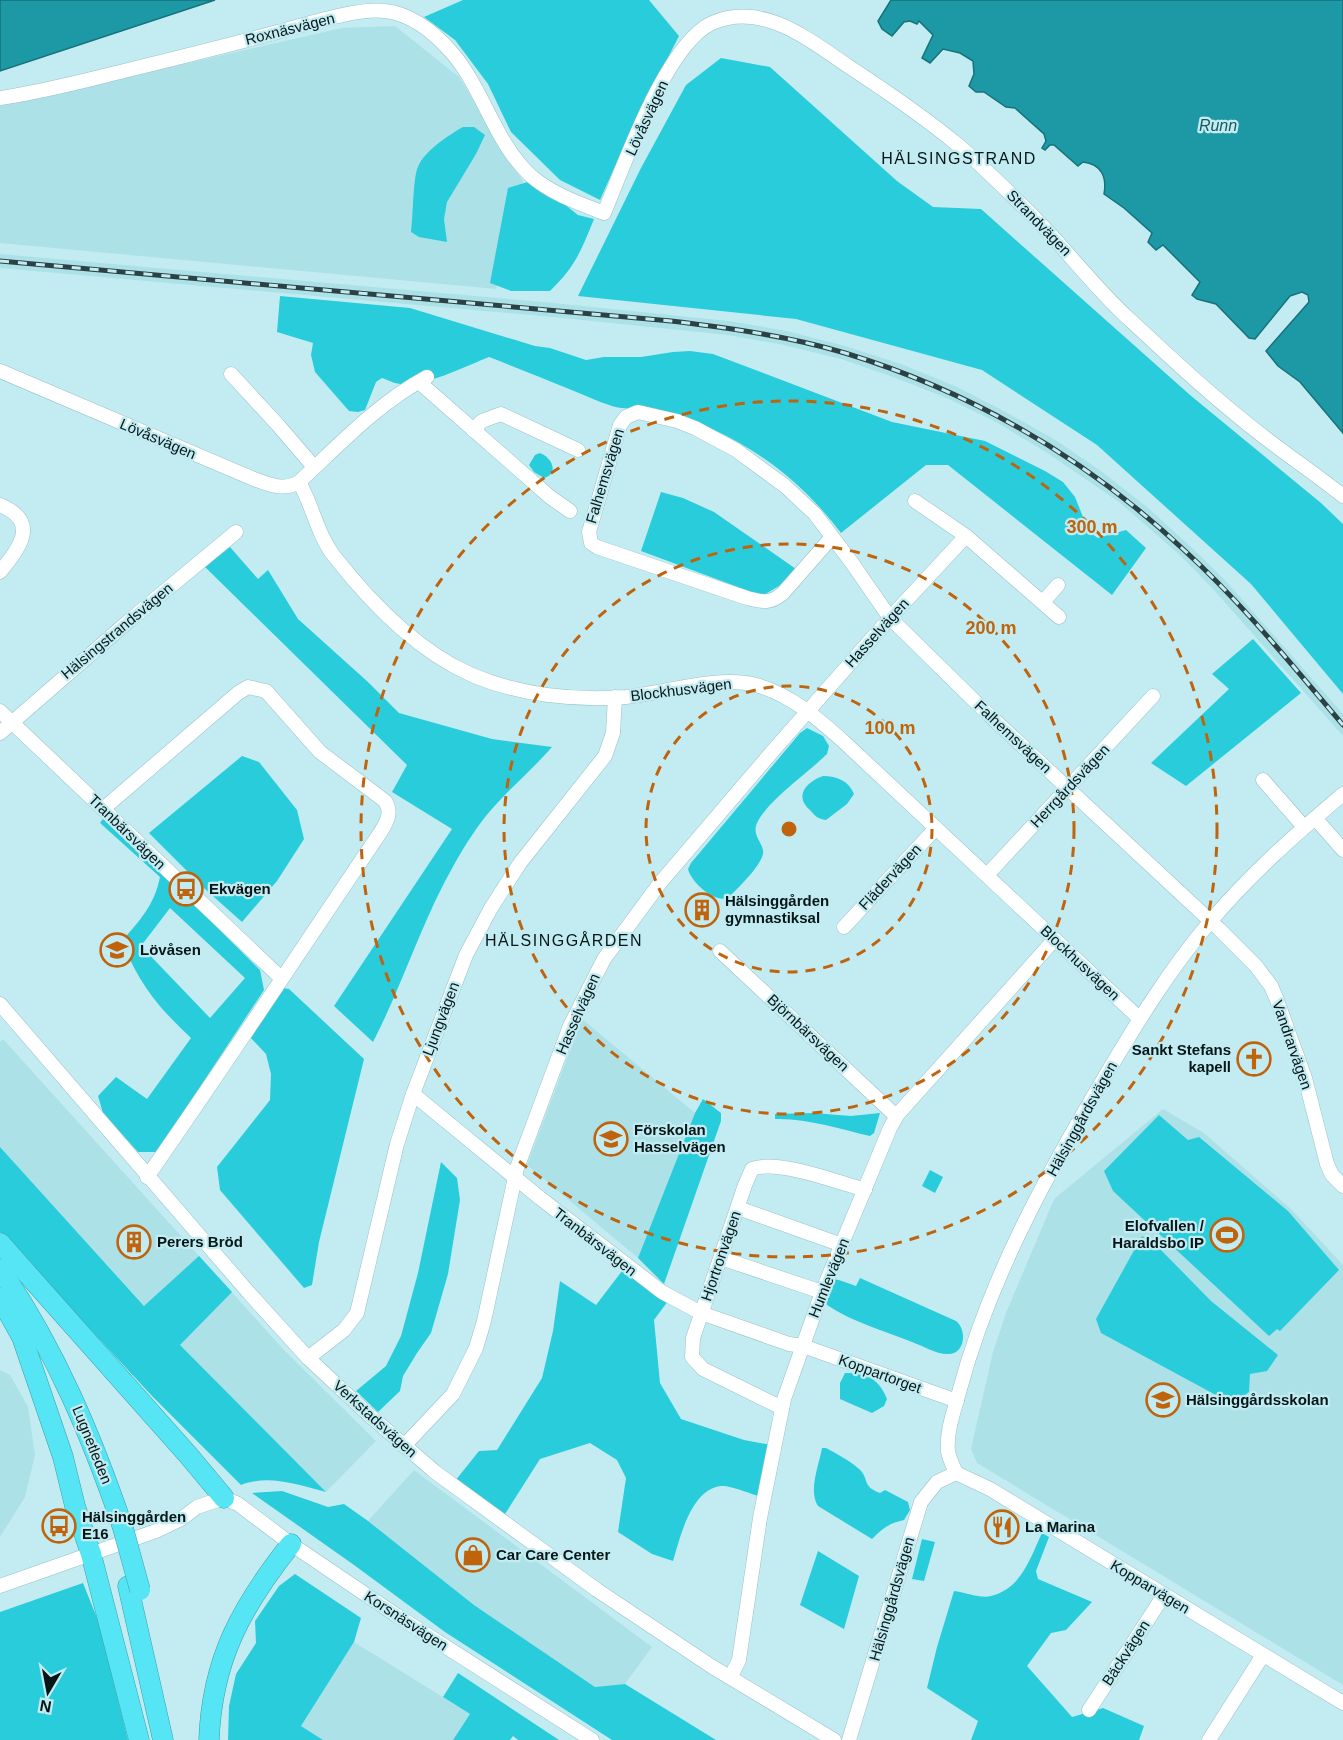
<svg xmlns="http://www.w3.org/2000/svg" width="1343" height="1740" font-family="Helvetica,sans-serif">
<rect width="100%" height="100%" fill="#c2ecf1"/>
<g fill="#ade1e8">
<path d="M395 26 459 77 523 181 496 289 0 243V106L342 28Z"/>
<path d="M0 254 554 303 729 321 787 331 845 346 901 364 955 386 1002 410 1054 439 1101 471 1147 507 1191 547 1225 580 1343 714V736L1214 590 1182 557 1119 502 1046 452 996 422 949 399 896 378 841 359 784 345 728 335 553 317 0 268Z"/>
<path d="M582 1019 695 1113 638 1258 527 1165Z"/>
<path d="M3 1039 284 1350 376 1441 326 1492 180 1345 0 1147V1042Z"/>
<path d="M1163 1109 1204 1133 1291 1209 1343 1265V1685L977 1463 971 1449 993 1352 1006 1313 1054 1199Z"/>
<path d="M0 1370 10 1375 28 1407 35 1455 25 1497 0 1537Z"/>
<path d="M414 1470 652 1647 625 1684 595 1687 474 1605 368 1521Z"/>
<path d="M354 1642 470 1714 453 1740H323L301 1726Z"/>
</g>
<g fill="#29ccdb" fill-rule="evenodd">
<path d="M463 0H649L679 36 633 126 600 200 560 180 511 132 488 84 455 40 424 17Z"/>
<path d="M721 58 770 67 897 181 933 207 981 209 1190 395 1321 503 1343 524V694L1251 584 1097 445 982 370 796 319 578 296 641 168 686 85Z"/>
<path d="M463 127H474L485 135 476 154 447 202 444 219 447 242 419 237 411 232C413 218 413 176 418 167 424 151 449 135 463 127Z"/>
<path d="M534 180 578 215 594 219C581 251 575 267 550 291H511L490 283 508 188Z"/>
<path d="M280 296 410 308 535 346 550 348 586 360 604 357H641L673 352 690 351 713 354 892 422 985 441 1045 471 1063 482 1075 497 1089 532 1098 538 1126 530 1146 548 1112 595 948 465H926L841 533C795 472 732 429 658 410 643 406 627 411 612 406 599 402 587 396 574 391 545 379 517 368 489 357 466 366 425 387 401 384 395 384 388 380 382 378L376 382 365 410 358 412 349 411 315 372 311 355 313 343 277 332Z"/>
<path d="M540 453C551 457 560 473 544 478L534 472 529 465 535 455Z"/>
<path d="M661 492 683 498 714 512 796 569 779 586 762 596 641 551Z"/>
<path d="M230 547 258 579 268 570 298 619 368 682 399 713 492 739 552 747C533 769 510 788 491 810 478 825 465 845 455 863 422 920 403 984 373 1042L334 1006 452 829 392 792 407 765 205 567Z"/>
<path d="M1253 639 1301 693 1186 786 1151 763 1229 689 1212 674Z"/>
<path d="M807 728 823 736 829 746 827 754C809 772 768 800 757 823 752 834 761 841 763 850 766 862 736 890 728 898 714 903 691 882 688 869L691 863 800 733Z"/>
<path d="M242 756 259 762 297 810 304 839 277 881 242 922 205 889 149 833Z"/>
<path d="M823 776C837 776 849 781 854 794L847 804 826 820C818 819 815 816 810 810 794 796 806 782 823 776Z"/>
<path d="M105 816 260 970 264 990 157 1152H138L103 1113 98 1096 116 1077 147 1099 191 1038C158 1007 139 984 122 941 140 920 154 906 160 877L100 823ZM170 908 245 978 210 1018 141 946Z"/>
<path d="M283 988 289 989 364 1059 319 1242 312 1285 304 1288 220 1190 217 1167 270 1100 271 1074 266 1054 250 1037Z"/>
<path d="M703 1099 721 1113V1121L664 1284 638 1258 695 1113Z"/>
<path d="M813 1113 851 1116 880 1113 874 1133 870 1136C840 1129 807 1118 775 1119V1114Z"/>
<path d="M1159 1115 1188 1140 1199 1137 1288 1211 1339 1270 1280 1331 1277 1329 1269 1336 1113 1191 1104 1171Z"/>
<path d="M0 1147 144 1306 199 1256 232 1292 180 1345 326 1492C298 1485 269 1474 241 1485L152 1396 0 1232Z"/>
<path d="M441 1162 457 1178 460 1200 448 1274 431 1333 417 1353 403 1376 400 1391 378 1412 356 1391 386 1366 401 1336 418 1273Z"/>
<path d="M930 1170 943 1177 935 1193 922 1186Z"/>
<path d="M1142 1236 1162 1251 1211 1301 1278 1355 1267 1371 1250 1374 1249 1392 1238 1400 1214 1394 1101 1333 1096 1319Z"/>
<path d="M622 1271 668 1301 654 1320 660 1383 681 1419 744 1440 771 1445 761 1497C752 1494 729 1485 721 1486 691 1489 680 1538 673 1561L652 1554 618 1532 626 1478 617 1460 590 1443 540 1459 505 1514 455 1481 479 1451 497 1450 542 1378 553 1331 560 1281 596 1305Z"/>
<path d="M860 1278 956 1321C967 1329 966 1355 947 1354 936 1354 923 1346 912 1342 885 1331 852 1322 827 1305L825 1298 831 1279 839 1280 856 1286Z"/>
<path d="M845 1373C867 1373 879 1379 887 1399L884 1406 872 1413 840 1399V1383Z"/>
<path d="M822 1448H826C837 1454 849 1460 859 1469 870 1479 861 1486 880 1493L885 1490 908 1502 910 1510 904 1520C889 1523 882 1529 872 1539L818 1506C808 1491 819 1465 822 1448Z"/>
<path d="M282 1491 328 1507 344 1504 368 1521 474 1605 595 1687 625 1684 716 1740H612L445 1632 354 1565 252 1493Z"/>
<path d="M1042 1533 1049 1537 1036 1571 1038 1579 1092 1602 1066 1630 1051 1633 1027 1666 1072 1717 1103 1708 1144 1726 1139 1740H971L978 1721 927 1688 937 1647 954 1591C964 1592 982 1599 991 1596 1022 1588 1030 1558 1042 1533Z"/>
<path d="M922 1539 935 1542 924 1581 912 1579Z"/>
<path d="M818 1551 859 1576 844 1629 800 1605Z"/>
<path d="M295 1574 361 1618 354 1642 301 1726 323 1740H228L229 1706 236 1674 256 1643 255 1621 279 1586Z"/>
<path d="M83 1583 99 1623 128 1740H0V1612Z"/>
<path d="M458 1673 559 1740H518L513 1736 510 1740H453L470 1714 443 1697Z"/>
</g>
<g fill="#1c99a5" stroke="#16727b" stroke-width="1.5">
<path d="M0 0H215L0 71Z"/>
<path d="M891 0H1343V433L1300 382 1278 366 1266 351 1309 302 1308 295 1302 292 1290 296 1255 339 1249 338 1216 304 1197 299 1192 295 1200 282 1163 245 1156 250 1148 242 1152 233 1124 208 1104 194C1107 178 1102 164 1083 162L1078 166 1054 145H1050L1045 150 1042 148 1046 141 1044 134 1015 108 1006 107 984 92H976L969 86 974 74 973 61 960 53 943 49 930 63 922 58 933 35 919 21 917 24 910 21 904 22 892 36 882 29 878 21Z"/>
</g>
<g fill="none" stroke-linecap="round" stroke-linejoin="round">
<defs>
<g id="minor">
<path d="M0 98C42 92 83 81 124 71 173 59 222 47 270 34 299 27 357 7 385 11 413 14 435 33 453 54 484 91 495 143 531 176 552 194 578 203 604 213 624 166 666 44 712 23 763 1 809 40 848 66 886 91 923 116 958 145 984 167 1008 192 1033 216 1066 249 1094 287 1128 318 1173 360 1219 403 1268 440 1293 459 1319 477 1343 496"/>
<path d="M0 371 254 479C269 485 285 491 299 482 339 445 378 403 427 377"/>
<path d="M231 374 278 425 314 467"/>
<path d="M419 382 550 497 570 511"/>
<path d="M473 430 482 421 501 414 578 450"/>
<path d="M299 482C313 506 317 534 334 556 370 602 416 650 470 674 517 695 575 701 626 697 664 693 719 675 756 685 790 694 817 718 843 741L1140 1019"/>
<path d="M915 501 966 536 1059 617"/>
<path d="M0 505C40 522 20 547 0 572"/>
<path d="M832 537 783 593C770 604 763 602 747 598L597 547 591 543 589 532 620 425 626 417 638 412 677 421 695 428 736 450 785 486 815 514 852 563 890 618 989 715 1219 929 1256 966 1271 986 1277 1000 1305 1078 1327 1164 1332 1175 1343 1186"/>
<path d="M1043 602 1058 585"/>
<path d="M0 711 281 978"/>
<path d="M0 733 130 620 236 532"/>
<path d="M1263 780 1304 827"/>
<path d="M103 809 238 693 248 687 266 691 320 752 385 801C393 813 386 823 380 833 302 948 226 1064 147 1177"/>
<path d="M1315 818 1343 850"/>
<path d="M987 875 1153 696"/>
<path d="M844 927 936 828"/>
<path d="M720 951 896 1116"/>
<path d="M0 1004 249 1293 308 1358 368 1414 435 1472 597 1590 711 1666 834 1740"/>
<path d="M413 1094 540 1198 662 1292 701 1313 789 1344 803 1346 957 1401"/>
<path d="M738 1208 842 1245"/>
<path d="M721 1258 822 1292"/>
<path d="M308 1358 344 1330 357 1313 397 1144 413 1094 466 955 491 908 520 863 605 756 613 733 615 697"/>
<path d="M782 1408 703 1369 692 1357 693 1338 745 1185 752 1169C777 1159 838 1182 865 1190"/>
<path d="M404 1446 453 1394 476 1348 484 1321 517 1168 570 1026 604 959 660 883 771 753 890 618 966 536"/>
<path d="M956 1473C953 1466 949 1458 948 1451 946 1431 955 1408 960 1389 990 1277 1048 1172 1107 1073 1138 1021 1170 969 1209 923 1249 875 1296 834 1343 794"/>
<path d="M956 1473 990 1489 1343 1703"/>
<path d="M0 1586 156 1531 181 1519 197 1507 224 1498 238 1504 291 1544 396 1615 592 1740"/>
<path d="M731 1676 739 1660 760 1518 784 1399 822 1292 890 1128 898 1114 1054 940"/>
<path d="M1089 1710 1164 1595"/>
<path d="M849 1740 921 1502 937 1482 956 1473"/>
<path d="M1209 1740 1263 1655"/>
</g>
<g id="highway">
<path d="M0 1243 189 1456 224 1498"/>
<path d="M0 1269C55 1349 92 1437 123 1528"/>
<path d="M0 1298 22 1337 63 1457 75 1506 91 1554 139 1740"/>
<path d="M128 1586 163 1740"/>
<path d="M209 1740C212 1659 242 1606 291 1544"/>
</g>
</defs>
<use href="#minor" stroke="#97c1c6" stroke-width="15"/>
<use href="#highway" stroke="#3a9da7" stroke-width="21"/>
<use href="#minor" stroke="#fff" stroke-width="14"/>
<use href="#highway" stroke="#56e5f4" stroke-width="20"/>
<defs>
<path id="rail" d="M0 261 671 321C729 328 788 336 845 353 972 392 1087 459 1184 550 1242 603 1292 665 1343 725"/>
</defs>
<use href="#rail" stroke="#2c4143" stroke-width="5"/>
<use href="#rail" stroke="#c2ecf1" stroke-width="3" stroke-dasharray="9" stroke-linecap="butt"/>
<defs>
<path id="highway-bridge" d="M123 1528 140 1590"/>
</defs>
<use href="#highway-bridge" stroke="#3a9da7" stroke-width="21" stroke-linecap="butt"/>
<use href="#highway-bridge" stroke="#56e5f4" stroke-width="20"/>
</g>
<g fill="none" stroke="#bf630d" stroke-width="3" stroke-dasharray="10 8">
<circle cx="789" cy="829" r="143"/>
<circle cx="789" cy="829" r="285"/>
<circle cx="789" cy="829" r="428"/>
</g>
<defs>
<symbol id="bus-ring" viewBox="-11 -11 22 22"><circle r="9.5" fill="#c2ecf1" stroke="#bf630d" stroke-width="1.5"/><path d="M-5-6H5V4H4V6H2V4H-2V6H-4V4H-5ZM-3.5-4V0h7V-4ZM-3.5 1.2v1.5H-2V1.2ZM2 1.2v1.5H3.5V1.2Z" fill="#bf630d"/></symbol>
<symbol id="building-ring" viewBox="-11 -11 22 22"><circle r="9.5" fill="#c2ecf1" stroke="#bf630d" stroke-width="1.5"/><path d="M-4-6H4V6H1V3H-1V6H-4ZM-2.5-4.3h1.7v1.8h-1.7ZM.8-4.3h1.7v1.8H.8ZM-2.5-1h1.7V.8h-1.7ZM.8-1h1.7V.8H.8Z" fill="#bf630d"/></symbol>
<symbol id="school-ring" viewBox="-11 -11 22 22"><circle r="9.5" fill="#c2ecf1" stroke="#bf630d" stroke-width="1.5"/><path d="M0-5L7-2L0 1L-7-2ZM-4 1L0 2.5L4 1V4Q0 6-4 4Z" fill="#bf630d"/></symbol>
<symbol id="church-ring" viewBox="-11 -11 22 22"><circle r="9.5" fill="#c2ecf1" stroke="#bf630d" stroke-width="1.5"/><path d="M-1.2-6h2.4v3.5h3.3v2.4h-3.3V6h-2.4V-.1h-3.3v-2.4h3.3Z" fill="#bf630d"/></symbol>
<symbol id="stadium-ring" viewBox="-11 -11 22 22"><circle r="9.5" fill="#c2ecf1" stroke="#bf630d" stroke-width="1.5"/><path d="M0-5a6.5 5 0 1 0 0 10a6.5 5 0 1 0 0-10ZM-3.5-1.8h7v3.6h-7Z" fill="#bf630d"/></symbol>
<symbol id="restaurant-ring" viewBox="-11 -11 22 22"><circle r="9.5" fill="#c2ecf1" stroke="#bf630d" stroke-width="1.5"/><path d="M-5-6h1v4h1v-4h1v4h1v-4h1v5L-1.5 .5V6h-2V.5L-5-1ZM5-6V6H3V1.5H1.5Q1.5-4 5-6Z" fill="#bf630d"/></symbol>
<symbol id="shop-ring" viewBox="-11 -11 22 22"><circle r="9.5" fill="#c2ecf1" stroke="#bf630d" stroke-width="1.5"/><path d="M-5-2.5h2.3a2.7 3.5 0 0 1 5.4 0H5L5.5 6h-11ZM-1.5-2.5h3a1.5 2.3 0 0 0-3 0Z" fill="#bf630d"/></symbol>
</defs>
<g fill-rule="evenodd">
<use href="#bus-ring" x="167" y="870" width="38" height="38"/>
<use href="#building-ring" x="683" y="891" width="38" height="38"/>
<use href="#school-ring" x="98" y="931" width="38" height="38"/>
<use href="#church-ring" x="1235" y="1040" width="38" height="38"/>
<use href="#school-ring" x="592" y="1120" width="38" height="38"/>
<use href="#stadium-ring" x="1208" y="1216" width="38" height="38"/>
<use href="#building-ring" x="115" y="1223" width="38" height="38"/>
<use href="#school-ring" x="1144" y="1381" width="38" height="38"/>
<use href="#bus-ring" x="40" y="1507" width="38" height="38"/>
<use href="#restaurant-ring" x="983" y="1508" width="38" height="38"/>
<use href="#shop-ring" x="454" y="1536" width="38" height="38"/>
</g>
<g text-anchor="middle" stroke-width="4.5" stroke-linejoin="round" paint-order="stroke">
<g font-size="15" fill="#071719" stroke="#c2ecf1">
<text transform="translate(290 29) rotate(-14)" y="5">Roxnäsvägen</text>
<text transform="translate(647 118) rotate(-65)" y="5">Lövåsvägen</text>
<text transform="translate(1039 223) rotate(46)" y="5">Strandvägen</text>
<text transform="translate(158 439) rotate(23)" y="5">Lövåsvägen</text>
<text transform="translate(605 476) rotate(-73)" y="5">Falhemsvägen</text>
<text transform="translate(117 631) rotate(-40)" y="5">Hälsingstrandsvägen</text>
<text transform="translate(877 633) rotate(-48)" y="5">Hasselvägen</text>
<text transform="translate(681 690) rotate(-7)" y="5">Blockhusvägen</text>
<text transform="translate(1013 737) rotate(43)" y="5">Falhemsvägen</text>
<text transform="translate(1070 786) rotate(-47)" y="5">Herrgårdsvägen</text>
<text transform="translate(127 832) rotate(44)" y="5">Tranbärsvägen</text>
<text transform="translate(890 877) rotate(-47)" y="5">Flädervägen</text>
<text transform="translate(1080 963) rotate(43)" y="5">Blockhusvägen</text>
<text transform="translate(578 1014) rotate(-66)" y="5">Hasselvägen</text>
<text transform="translate(441 1019) rotate(-69)" y="5">Ljungvägen</text>
<text transform="translate(808 1033) rotate(43)" y="5">Björnbärsvägen</text>
<text transform="translate(1292 1045) rotate(71)" y="5">Vandrarvägen</text>
<text transform="translate(1082 1119) rotate(-61)" y="5">Hälsinggårdsvägen</text>
<text transform="translate(595 1242) rotate(38)" y="5">Tranbärsvägen</text>
<text transform="translate(721 1256) rotate(-71)" y="5">Hjortronvägen</text>
<text transform="translate(829 1278) rotate(-68)" y="5">Humlevägen</text>
<text transform="translate(880 1374) rotate(20)" y="5">Koppartorget</text>
<text transform="translate(375 1419) rotate(42)" y="5">Verkstadsvägen</text>
<text transform="translate(92 1445) rotate(68)" y="5">Lugnetleden</text>
<text transform="translate(1150 1587) rotate(31)" y="5">Kopparvägen</text>
<text transform="translate(892 1599) rotate(-74)" y="5">Hälsinggårdsvägen</text>
<text transform="translate(406 1621) rotate(33)" y="5">Korsnäsvägen</text>
<text transform="translate(1126 1653) rotate(-57)" y="5">Bäckvägen</text>
</g>
<g font-size="15" font-weight="bold" fill="#071719" stroke="#c2ecf1" text-anchor="start">
<text x="209" y="894">Ekvägen</text>
<text x="725" y="906">Hälsinggården<tspan x="725" dy="17">gymnastiksal</tspan></text>
<text x="140" y="955">Lövåsen</text>
<text x="1231" y="1055" text-anchor="end">Sankt Stefans<tspan x="1231" dy="17">kapell</tspan></text>
<text x="634" y="1135">Förskolan<tspan x="634" dy="17">Hasselvägen</tspan></text>
<text x="1204" y="1231" text-anchor="end">Elofvallen /<tspan x="1204" dy="17">Haraldsbo IP</tspan></text>
<text x="157" y="1247">Perers Bröd</text>
<text x="1186" y="1405">Hälsinggårdsskolan</text>
<text x="82" y="1522">Hälsinggården<tspan x="82" dy="17">E16</tspan></text>
<text x="1025" y="1532">La Marina</text>
<text x="496" y="1560">Car Care Center</text>
</g>
<g font-size="16" font-style="italic" fill="#19585f" stroke="#c2ecf1">
<text x="1218" y="131">Runn</text>
</g>
<g font-size="16" letter-spacing="1.5" fill="#071719" stroke="#c2ecf1">
<text x="959" y="164">HÄLSINGSTRAND</text>
<text x="564" y="946">HÄLSINGGÅRDEN</text>
</g>
</g>
<circle cx="789" cy="829" r="9" fill="#bf630d" stroke="#c2ecf1" stroke-width="3"/>
<g font-size="18" text-anchor="middle" font-weight="bold" fill="#bf630d" stroke="#c2ecf1" stroke-width="4.5" stroke-linejoin="round" paint-order="stroke">
<text x="1092" y="533">300 m</text>
<text x="991" y="634">200 m</text>
<text x="890" y="734">100 m</text>
</g>
<g transform="translate(48 1692) rotate(190)" stroke="#c2ecf1" stroke-width="4.5" paint-order="stroke">
<path d="M0-4.5L10 22L0 15L-10 22Z" fill="#071719"/>
<text y="-9" font-size="16" font-weight="bold" text-anchor="middle" fill="#071719">N</text>
</g>
</svg>
